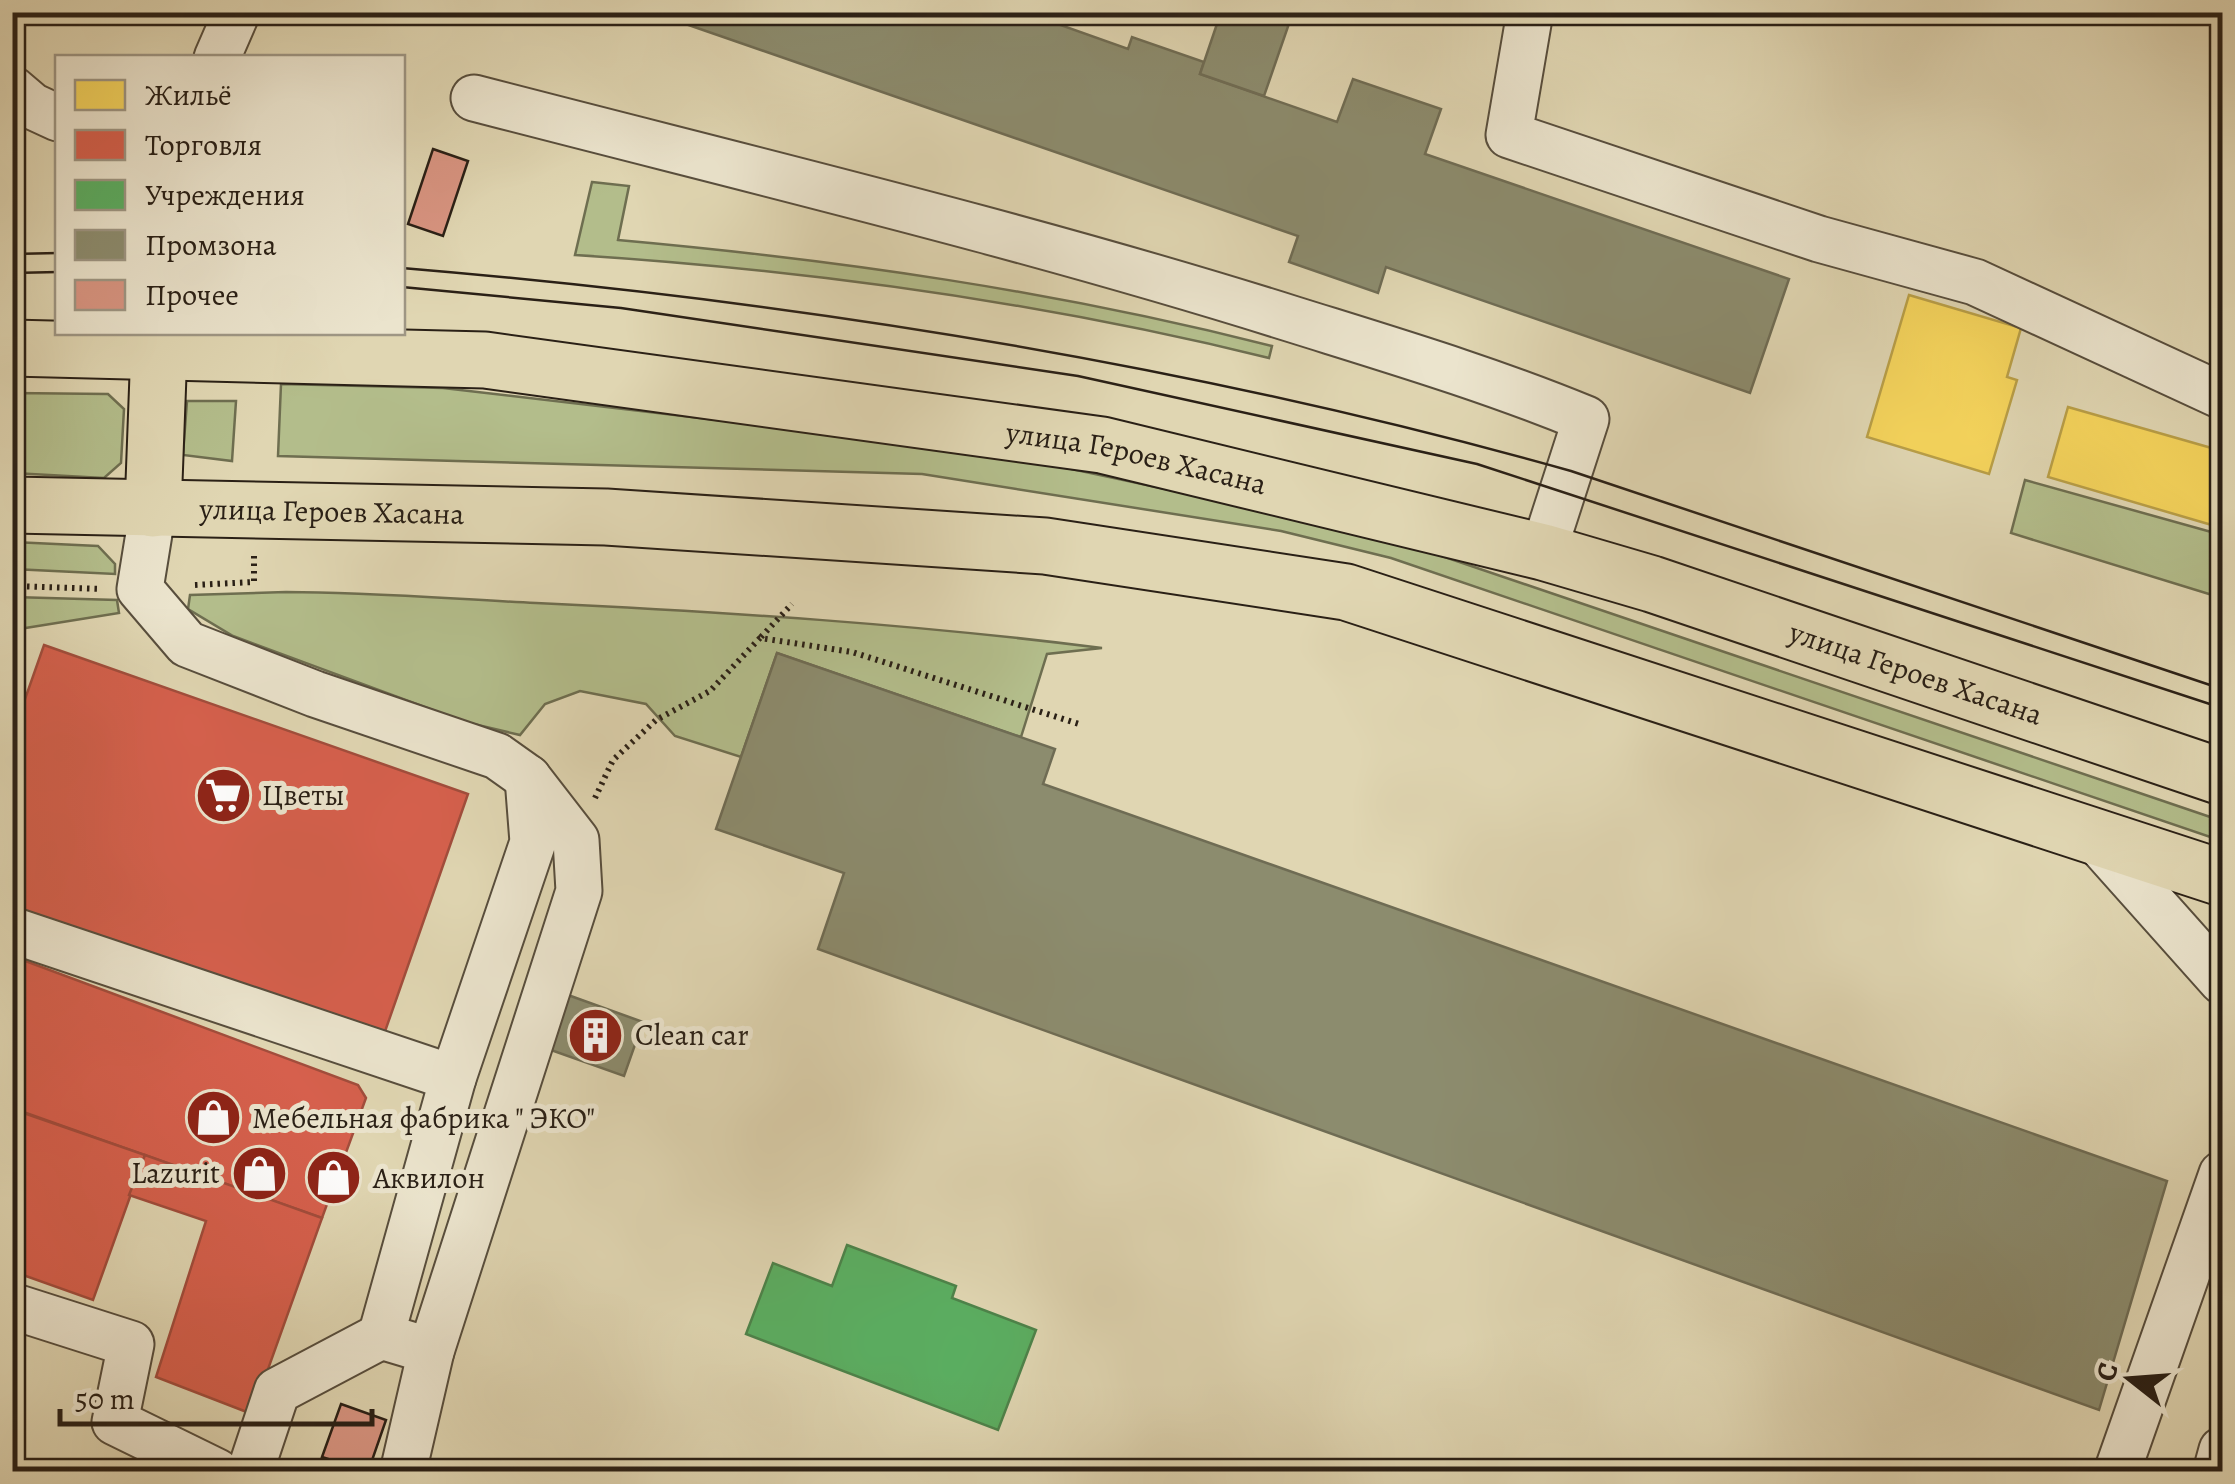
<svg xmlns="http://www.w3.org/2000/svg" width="2235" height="1484" font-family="Alegreya,serif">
<rect width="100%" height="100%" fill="#e0d6b2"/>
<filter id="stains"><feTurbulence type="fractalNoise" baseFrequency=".002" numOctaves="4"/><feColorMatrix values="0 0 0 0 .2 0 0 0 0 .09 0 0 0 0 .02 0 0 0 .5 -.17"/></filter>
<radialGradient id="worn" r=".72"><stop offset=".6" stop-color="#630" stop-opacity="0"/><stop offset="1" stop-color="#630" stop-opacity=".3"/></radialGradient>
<g fill="#b3bd8b" stroke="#6e6e50" stroke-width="2.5">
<path d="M592 182 629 186 618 240C841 260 1055 291 1272 346L1269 358C1042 302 808 270 575 255Z"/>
<path d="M281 384 443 388 991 452 1377 534 2222 821V841L1391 558 1281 531 922 474 278 456Z"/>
<path d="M12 393 108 394 124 409 121 463 104 478 13 473Z"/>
<path d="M187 401H236L232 461 183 455Z"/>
<path d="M2025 480 2222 535V598L2011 533Z"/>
<path d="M13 542 98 546 115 564V574L13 569Z"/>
<path d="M286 592C370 592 452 599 536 603 726 612 913 624 1102 648L1047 654 1021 737 777 653 741 757 675 736 646 704 580 691 545 704 520 735 465 722 233 636 188 609 190 595Z"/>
<path d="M13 597 117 600 119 613 13 630Z"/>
</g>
<g fill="#f6d55c" stroke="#b99f47" stroke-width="2.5">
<path d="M1909 295 2021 328 2007 377 2017 380 1989 474 1867 437Z"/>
<path d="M2068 407 2222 451V528L2048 477Z"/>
</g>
<g fill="#d6604d" stroke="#a24d3c" stroke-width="2.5">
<path d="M44 645 468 794 382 1040 12 911V736Z"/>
<path d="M12 956 358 1085 366 1098 322 1218 12 1108Z"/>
<path d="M12 1109 145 1155 93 1300 12 1271Z"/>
<path d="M145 1155 322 1218 252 1414 156 1377 206 1221 129 1195Z"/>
</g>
<path fill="#5aae61" stroke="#4c834a" stroke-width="2.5" d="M847 1245 956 1286 952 1298 1036 1330 998 1430 746 1334 773 1263 832 1286Z"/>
<g fill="#8c8c6e" stroke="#6f6c54" stroke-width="2.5">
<path d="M651 12H1024L1128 49 1132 37 1204 62 1200 74 1337 122 1353 79 1441 109 1425 154 1789 279 1750 393 1386 267 1378 293 1289 262 1298 236Z"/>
<path d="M1221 12H1293L1264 96 1200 74Z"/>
<path d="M777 653 1055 749 1043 784 2167 1181 2099 1410 818 949 844 873 716 829Z"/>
<path d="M568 995 643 1022 624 1076 548 1049Z"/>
</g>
<g fill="#d99582" stroke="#2a2016" stroke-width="2.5">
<path d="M1935 12H1988L1986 23Z"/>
<path d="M433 149 468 161 443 236 408 224Z"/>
<path d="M341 1404 386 1420 368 1472 322 1457Z"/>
</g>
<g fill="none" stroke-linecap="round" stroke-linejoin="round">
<defs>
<g id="minor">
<path d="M1530 12 1509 135 1819 239 1975 282 2222 396"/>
<path d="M217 58 237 12"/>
<path d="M12 89 32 106 58 118"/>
<path d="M474 98C747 169 1022 234 1292 319 1391 350 1489 379 1586 419L1543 552"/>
<path d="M153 509 140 589 187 644 315 694 497 756 528 778 576 840 579 891 431 1351"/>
<path d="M2090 833 2222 981"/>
<path d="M12 930 453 1078"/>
<path d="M12 1306 131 1344 115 1422 217 1472"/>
<path d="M250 1472 277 1391 381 1336"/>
<path d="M403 1472 431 1351 381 1336 453 1078 533 842 528 778"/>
<path d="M2117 1472 2222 1174"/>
<path d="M2216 1472 2222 1450"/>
</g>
<g id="major">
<path id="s1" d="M12 348 485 360 1102 445 1543 552 1652 584 2222 777"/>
<path id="s2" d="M12 505 606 517 1045 546 1346 592 2222 878"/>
<path d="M153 509 159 348"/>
</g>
</defs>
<use href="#minor" stroke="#584e3d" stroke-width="49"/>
<use href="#major" stroke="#2a2016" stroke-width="59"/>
<g stroke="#2a2016" stroke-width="6" stroke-dasharray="2.5 5" stroke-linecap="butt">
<path d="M195 585 254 582V554"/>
<path d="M12 586 101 589"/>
<path d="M761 637 792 604"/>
<path d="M595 798 613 760 656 720 710 691 760 638 852 652 1079 724"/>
</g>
<use href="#minor" stroke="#ebe4cd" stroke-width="45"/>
<use href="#major" stroke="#e0d6b2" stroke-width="55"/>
<g stroke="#2a2016" stroke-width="2.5">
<path d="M12 254 58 253"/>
<path d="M402 268C796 301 1191 364 1571 471L2222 689"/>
<path d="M12 273 58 272"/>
<path d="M402 287 621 308 1078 376 1477 464 2222 708"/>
</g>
</g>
<defs>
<symbol id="supermarket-disc" viewBox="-11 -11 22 22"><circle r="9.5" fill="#8f2418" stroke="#ebe4cd"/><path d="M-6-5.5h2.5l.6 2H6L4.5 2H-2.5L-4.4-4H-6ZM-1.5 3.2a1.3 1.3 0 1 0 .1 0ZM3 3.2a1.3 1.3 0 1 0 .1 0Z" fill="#fff"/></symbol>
<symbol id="building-disc" viewBox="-11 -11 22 22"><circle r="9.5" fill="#8f2418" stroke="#ebe4cd"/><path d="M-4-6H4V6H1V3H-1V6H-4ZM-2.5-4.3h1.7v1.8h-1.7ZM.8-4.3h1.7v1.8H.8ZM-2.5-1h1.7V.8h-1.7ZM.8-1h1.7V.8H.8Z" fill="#fff"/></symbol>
<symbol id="shop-disc" viewBox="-11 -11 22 22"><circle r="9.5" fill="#8f2418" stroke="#ebe4cd"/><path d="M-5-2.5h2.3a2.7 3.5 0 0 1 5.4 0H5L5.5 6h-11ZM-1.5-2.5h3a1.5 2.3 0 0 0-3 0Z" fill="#fff"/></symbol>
</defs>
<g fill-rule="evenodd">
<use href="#supermarket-disc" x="192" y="764" width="63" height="63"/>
<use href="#building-disc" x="564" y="1004" width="63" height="63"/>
<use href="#shop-disc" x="182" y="1086" width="63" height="63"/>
<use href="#shop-disc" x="228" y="1142" width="63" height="63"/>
<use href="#shop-disc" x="302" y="1146" width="63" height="63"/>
</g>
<g text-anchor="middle" stroke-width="10" stroke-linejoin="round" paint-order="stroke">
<g font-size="30" fill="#2a2016" stroke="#ebe4cd">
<text dy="10" stroke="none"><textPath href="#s1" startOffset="1132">улица Героев Хасана</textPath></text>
<text dy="10" stroke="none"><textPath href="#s2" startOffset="320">улица Героев Хасана</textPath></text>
<text dy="10" stroke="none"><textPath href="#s1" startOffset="1942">улица Героев Хасана</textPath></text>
</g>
<g font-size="30" fill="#2a2016" stroke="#ebe4cd" text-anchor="start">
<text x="262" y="805">Цветы</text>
<text x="635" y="1045">Clean car</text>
<text x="252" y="1128">Мебельная фабрика " ЭКО"</text>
<text x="220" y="1183" text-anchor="end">Lazurit</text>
<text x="373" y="1188">Аквилон</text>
</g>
</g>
<rect width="2235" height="1484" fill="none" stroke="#e0d6b2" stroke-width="50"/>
<rect x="15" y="15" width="2205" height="1454" fill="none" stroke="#2a2016" stroke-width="5"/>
<rect x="25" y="25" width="2185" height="1434" fill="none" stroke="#2a2016" stroke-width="2.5"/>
<rect x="55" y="55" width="350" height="280" fill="#ebe4cd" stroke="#9e9684" stroke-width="2.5"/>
<rect x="75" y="80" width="50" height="30" fill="#f6d55c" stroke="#9e9684" stroke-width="2.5"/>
<text x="145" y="105" font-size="30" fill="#2a2016">Жильё</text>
<rect x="75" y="130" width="50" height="30" fill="#d6604d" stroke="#9e9684" stroke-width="2.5"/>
<text x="145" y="155" font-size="30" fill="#2a2016">Торговля</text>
<rect x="75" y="180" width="50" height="30" fill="#5aae61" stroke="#9e9684" stroke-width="2.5"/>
<text x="145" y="205" font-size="30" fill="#2a2016">Учреждения</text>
<rect x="75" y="230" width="50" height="30" fill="#8c8c6e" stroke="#9e9684" stroke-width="2.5"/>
<text x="145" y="255" font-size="30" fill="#2a2016">Промзона</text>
<rect x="75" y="280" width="50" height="30" fill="#d99582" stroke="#9e9684" stroke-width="2.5"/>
<text x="145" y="305" font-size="30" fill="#2a2016">Прочее</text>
<g transform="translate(2130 1379) rotate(287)" stroke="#ebe4cd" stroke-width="8" paint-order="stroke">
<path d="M0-8L18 38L0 25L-18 38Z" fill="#2a2016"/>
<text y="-15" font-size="28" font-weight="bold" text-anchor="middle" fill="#2a2016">С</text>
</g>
<path d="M60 1409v15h312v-15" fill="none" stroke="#2a2016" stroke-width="5"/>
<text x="75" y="1409" font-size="30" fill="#2a2016" stroke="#ebe4cd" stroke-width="8" paint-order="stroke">50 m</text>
<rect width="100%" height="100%" filter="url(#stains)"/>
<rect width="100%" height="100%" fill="url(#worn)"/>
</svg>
